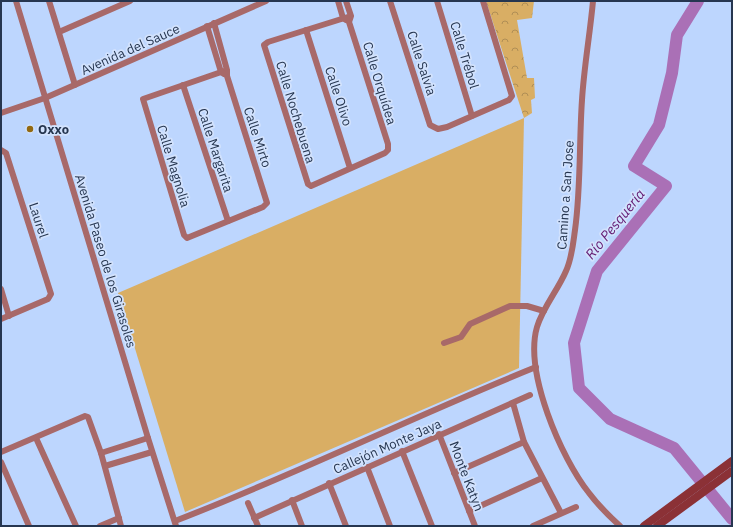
<svg xmlns="http://www.w3.org/2000/svg" width="733" height="527" font-family="'IBM Plex Sans',sans-serif">
<defs>
<pattern id="park-crowns" width="20" height="18" patternUnits="userSpaceOnUse"><rect width="20" height="18" fill="#d9ae64"/><path d="M2 6a3 3 0 1 1 6 0M12 15a3 3 0 1 1 6 0" fill="none" stroke="#b08e55"/></pattern>
</defs>
<rect width="100%" height="100%" fill="#bdd6fe"/>
<path fill="#d9ae64" d="M524 118 519 368 185 512 118 293Z"/>
<path fill="url(#park-crowns)" d="M486 1H534L532 18 517 20 527 78H534L535 98 531 100 532 113 524 118Z"/>
<g fill="none" stroke-linecap="round" stroke-linejoin="round">
<path stroke="#aa70b6" stroke-width="12" d="M698 1 677 35 672 73 659 125 634 166 666 186 597 271 574 343 579 388 610 419 674 448 732 519"/>
<g stroke="#a86969" stroke-width="6">
<path d="M16 1 148 438 176 526"/>
<path d="M49 1 75 85"/>
<path d="M338 1 343 18 346 20"/>
<path d="M346 1 351 16 349 22 388 144V150L385 153 311 186 308 184 264 45 268 42 351 16"/>
<path d="M390 1 430 125 438 129 447 127 509 100 512 96 483 1"/>
<path d="M437 1 472 116"/>
<path d="M593 1C590 34 584 67 582 100 579 143 581 187 575 230 573 244 572 258 566 271 558 290 543 307 537 327 524 372 561 458 589 493 598 505 609 516 620 526"/>
<path d="M214 23 227 70V76L267 203 263 207 187 238 184 235 143 99 227 70"/>
<path d="M207 26 221 72 224 74"/>
<path d="M306 30 350 168"/>
<path d="M59 32 130 1"/>
<path d="M183 85 228 221"/>
<path d="M1 113 45 98 266 1"/>
<path d="M1 150 6 153 51 294 48 299 1 319"/>
<path d="M1 289 9 316"/>
<path d="M444 343 461 337 470 324 510 306H527L544 311"/>
<path d="M513 403 524 442 561 513"/>
<path d="M439 434 475 526"/>
<path d="M36 438 76 526"/>
<path d="M402 451 432 526"/>
<path d="M1 452 85 416 88 417 101 453 121 526"/>
<path d="M101 453 148 438"/>
<path d="M1 462 29 526"/>
<path d="M105 466 152 452"/>
<path d="M367 467 390 526"/>
<path d="M454 473 524 442"/>
<path d="M329 483 346 526"/>
<path d="M292 500 302 526"/>
<path d="M248 503 258 526"/>
<path d="M469 511 542 478"/>
<path d="M254 518 530 395"/>
<path d="M175 521C297 474 414 416 536 367"/>
<path d="M100 526 119 518"/>
<path d="M533 526 576 507"/>
</g>
<g stroke="#8b3136" stroke-width="8">
<path d="M644 526 732 461"/>
<path d="M657 526 732 471"/>
</g>
</g>
<circle fill="#926911" stroke="#d2e2fd" stroke-width="1.5" cx="30" cy="129" r="4"/>
<g text-anchor="middle" stroke-width="3.5" stroke-linejoin="round" paint-order="stroke">
<g font-size="13" fill="#263650" stroke="#d2e2fd">
<text transform="translate(130 49) rotate(-24)" y="5">Avenida del Sauce</text>
<text transform="translate(465 55) rotate(73)" y="5">Calle Trébol</text>
<text transform="translate(422 63) rotate(72)" y="5">Calle Salvia</text>
<text transform="translate(380 83) rotate(73)" y="5">Calle Orquídea</text>
<text transform="translate(339 96) rotate(72)" y="5">Calle Olivo</text>
<text transform="translate(296 112) rotate(73)" y="5">Calle Nochebuena</text>
<text transform="translate(258 137) rotate(72)" y="5">Calle Mirto</text>
<text transform="translate(216 150) rotate(72)" y="5">Calle Margarita</text>
<text transform="translate(174 166) rotate(73)" y="5">Calle Magnolia</text>
<text transform="translate(565 195) rotate(-86)" y="5">Camino a San Jose</text>
<text transform="translate(39 220) rotate(72)" y="5">Laurel</text>
<text transform="translate(106 261) rotate(73)" y="5">Avenida Paseo de los Girasoles</text>
<text transform="translate(387 446) rotate(-24)" y="5">Callejón Monte Jaya</text>
<text transform="translate(467 476) rotate(69)" y="5">Monte Katyn</text>
</g>
<g font-size="13" font-weight="bold" fill="#263650" stroke="#d2e2fd" text-anchor="start">
<text x="38" y="134">Oxxo</text>
</g>
<g font-size="14" font-style="italic" fill="#641c73" stroke="#d2e2fd">
<text transform="translate(615 224) rotate(-51)" y="5">Río Pesquería</text>
</g>
</g>
<rect width="733" height="527" fill="none" stroke="#263650" stroke-width="4"/>
</svg>
